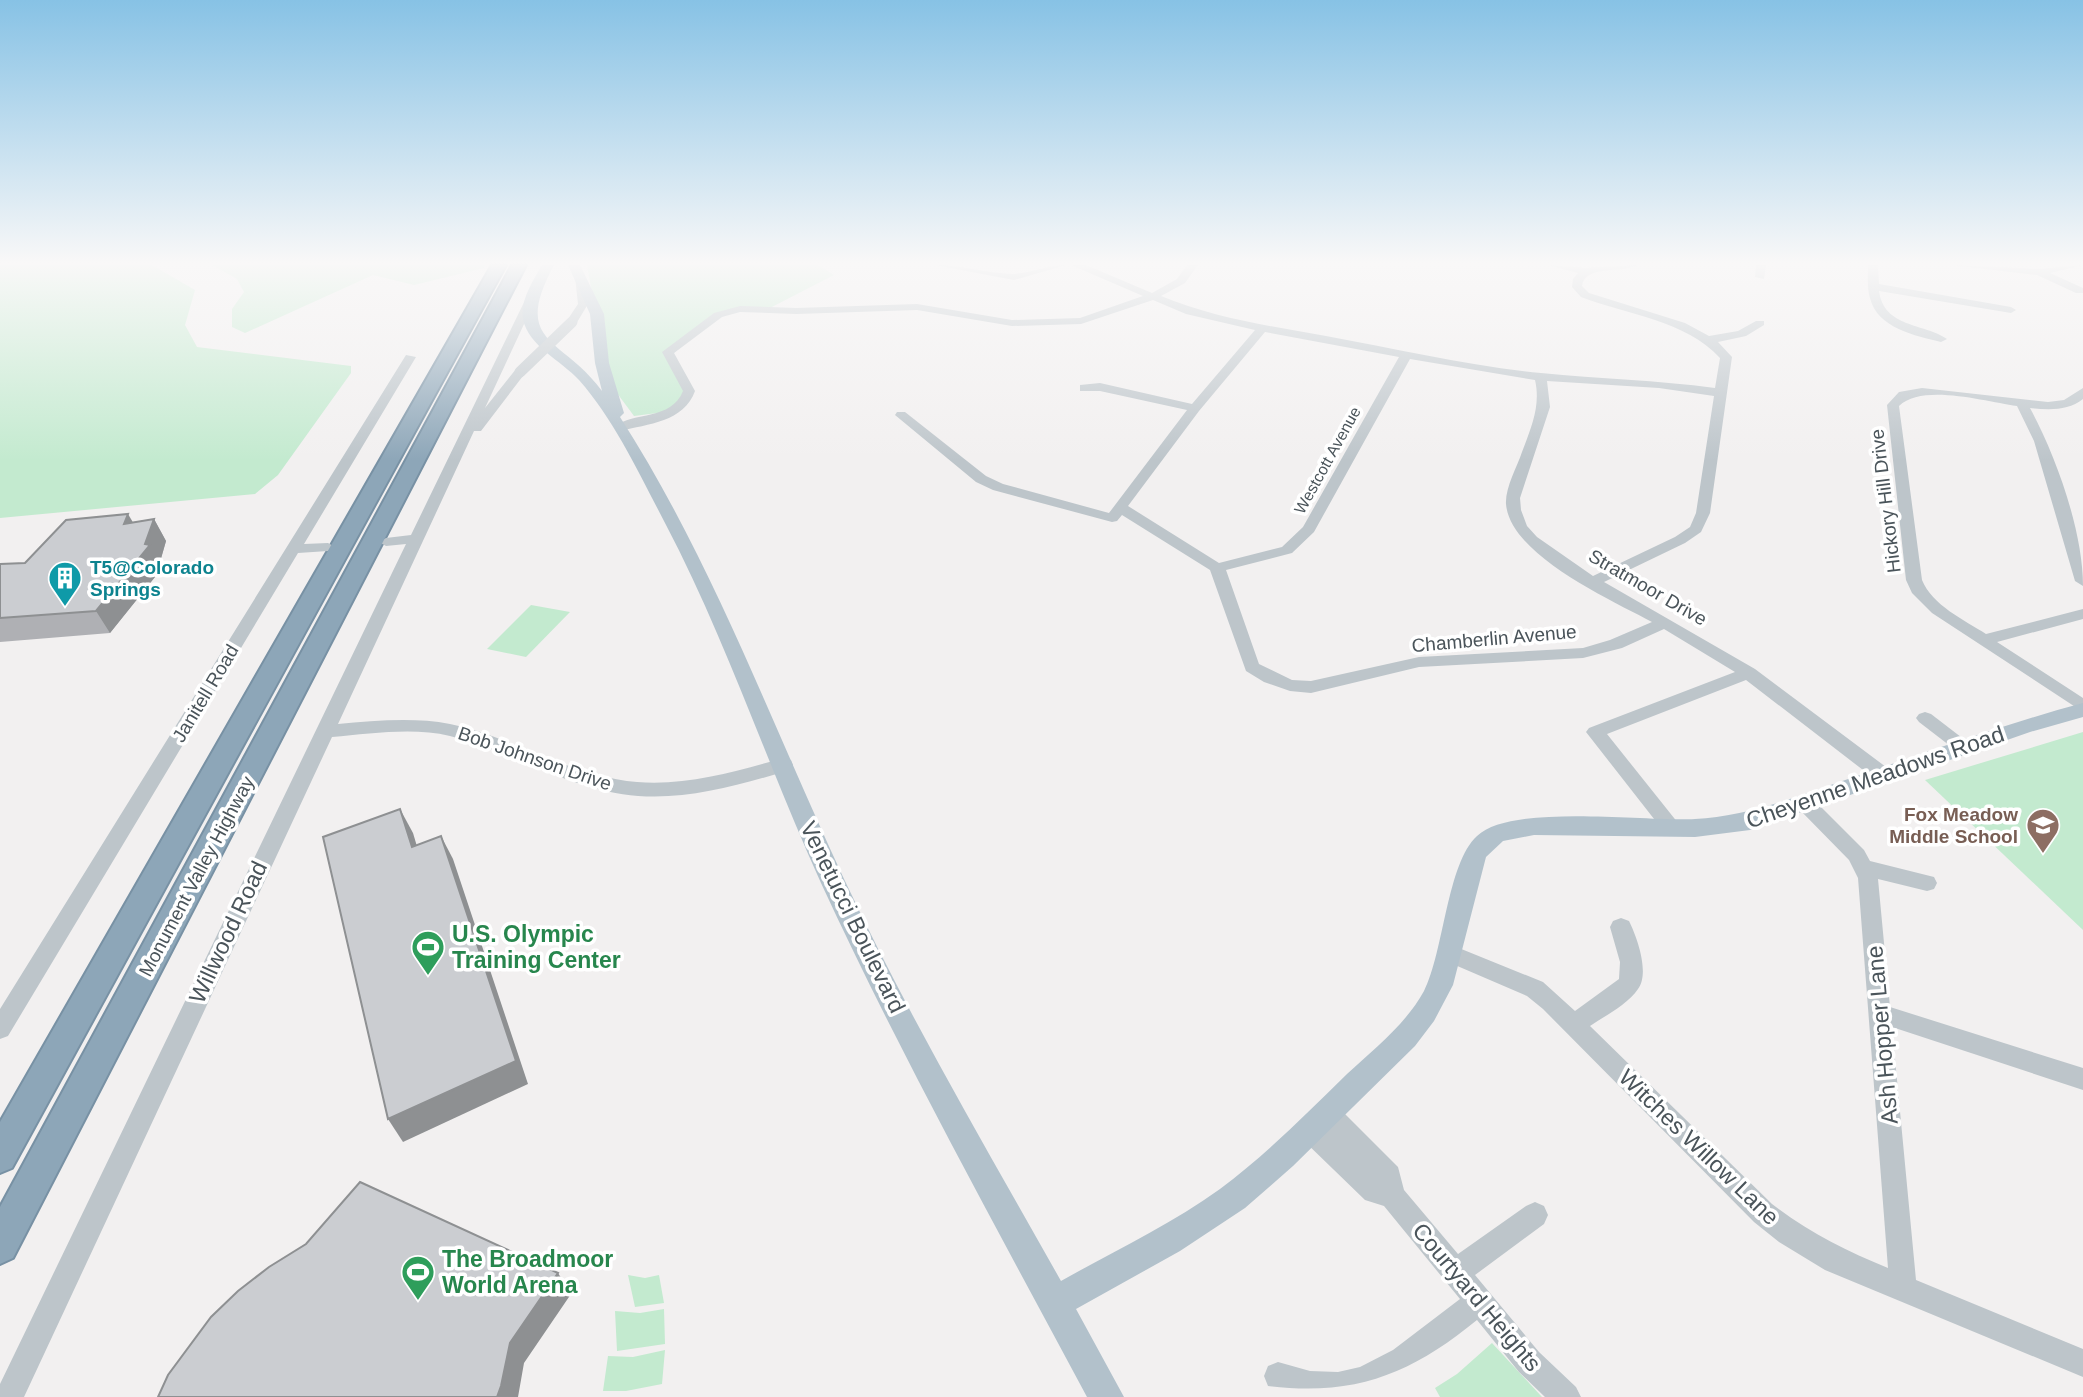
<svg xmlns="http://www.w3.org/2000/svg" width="2083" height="1397" font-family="Arial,sans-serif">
<rect width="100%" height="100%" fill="#f2f0f0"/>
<g fill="#c3eacf">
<path d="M0 265H152L195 290 185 325 197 347 351 366V373L278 475 255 494 0 518Z"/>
<path d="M212 265H485L484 268 414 285 373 275 245 333 232 327V309L244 292 237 279Z"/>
<path d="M587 265H818L834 275 766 310 740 309 718 315 669 357 689 391 673 411 634 416 608 381Z"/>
<path d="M531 605 570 612 526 657 487 649Z"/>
<path d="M2083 732V930L1925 780Z"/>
<path d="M628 1275 645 1278 659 1275 664 1303 635 1307Z"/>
<path d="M664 1309 665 1344 617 1351 615 1311 640 1313Z"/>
<path d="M1492 1343 1542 1397H1440L1435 1388 1457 1374Z"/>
<path d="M665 1350 662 1384 626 1391H603L608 1356 633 1357Z"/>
</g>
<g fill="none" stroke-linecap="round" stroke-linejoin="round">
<defs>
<g id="highway">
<path d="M492 265H506L12 1168 0 1173V1122Z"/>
<path d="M512 265H526L13 1258 0 1264V1207Z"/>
</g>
</defs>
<use href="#highway" stroke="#7891a4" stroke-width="4"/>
<g fill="#bdc5ca" fill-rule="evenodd">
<path d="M935 265C961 265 986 273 1012 274 1028 274 1047 265 1066 265L1014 280Z"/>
<path d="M1071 265H1086L1152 293 1177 279 1187 265H1198L1185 283 1161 296C1214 318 1270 326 1326 336 1397 349 1469 366 1541 373 1599 379 1657 380 1715 388L1720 358C1685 320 1628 315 1581 297L1572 287 1573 279 1578 273 1548 265 1586 268 1637 265C1622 274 1585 264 1582 286L1589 293 1685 323 1709 336 1738 331 1756 321H1764V325L1746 336 1718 342 1732 357 1710 513 1701 532 1685 543 1604 582 1755 669 1890 770 1892 775 1890 780H1876L1746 680 1607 734 1682 828 1679 833 1672 835 1665 833 1586 732 1589 728 1735 672 1664 629 1622 648 1583 658 1419 667 1311 693 1290 691 1264 682 1246 671 1210 570 1122 515 1117 521 1112 522 993 490 976 482 895 415 897 412H905L986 476 1003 484 1109 513 1187 410 1100 391H1080V385L1100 383 1192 404 1255 330 1186 314 1153 300 1081 324 1012 326 917 310 796 314 740 312 722 317 674 353 695 391C684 422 648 424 620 431L614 427C634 411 671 421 683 391L662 352 714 313 740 306 796 308 917 304 1012 320 1080 318 1143 296ZM1265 332 1399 357 1303 527 1282 547 1219 563 1128 506 1199 411ZM1410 359 1535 380C1541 406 1531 428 1522 452 1517 467 1505 488 1506 504 1510 555 1611 600 1652 622L1610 640 1583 648 1419 657 1311 681 1292 680 1259 664 1226 570 1292 553 1314 532ZM1547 381 1659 388 1714 396 1696 513 1690 527 1675 537 1593 576 1537 537 1527 526 1521 510 1520 498 1550 407Z"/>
<path d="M1756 265H1766L1764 279 1755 277Z"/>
<path d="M1868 265H1878L1879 284 2011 307 2016 310 2011 313 1879 291C1884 328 1924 323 1947 339L1941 342C1916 336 1877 328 1870 298 1867 288 1868 276 1868 265Z"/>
<path d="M1951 265 2039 269 2083 265 2050 273 2083 288V293H2076L2037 275Z"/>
<path d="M580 274 585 277 588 304 576 324 572 325 566 322 578 304 575 277Z"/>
<path d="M533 291 538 294 485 408 516 369 526 372 481 431H474L338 724C374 721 413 717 450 724 514 737 571 777 637 782 688 786 736 771 784 758L791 760 793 765 791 770C741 784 690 800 638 796 571 791 514 752 450 736 412 727 370 734 332 737L24 1397H0V1384L406 544 386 546 379 542 386 538 411 535 528 294Z"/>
<path d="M406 355 416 357 304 544 328 543 335 547 328 551 298 553 8 1036 0 1039V1009Z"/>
<path d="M1922 388 2048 402 2064 400 2083 388V399C2068 411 2049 410 2030 408 2056 456 2083 531 2083 586L2075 581 2034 441 2017 406C1986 402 1923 383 1899 406L1922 580C1932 605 1964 620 1986 634L2083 609V619L1997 642 2083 698V712L1932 613 1912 593 1906 580 1887 405 1899 392Z"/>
<path d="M1925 712 1931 714 1970 744 1973 748 1970 752H1958L1919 722 1916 718 1919 714Z"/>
<path d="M1806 797 1813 799 1864 850 1870 861 1934 877 1937 883 1934 889 1927 891 1878 879 1890 1007 2083 1068V1090L1892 1027 1916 1280 2083 1349V1377L1825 1270 1779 1242 1754 1222 1543 1009 1527 996 1441 959 1438 953 1441 947 1449 944 1543 982 1575 1011 1619 979 1620 962 1610 927 1613 921 1621 918 1629 921C1637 937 1650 973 1638 989 1627 1005 1606 1015 1590 1026L1772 1204C1808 1232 1846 1251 1888 1268L1858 878 1849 860 1799 809 1796 804 1799 799Z"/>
<path d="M1327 1102 1336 1105 1398 1167 1404 1190 1458 1254 1526 1206 1535 1202 1544 1206 1548 1215 1544 1224 1475 1275 1539 1352 1576 1387 1581 1397H1545L1519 1372 1477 1320C1412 1373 1356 1397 1268 1386L1264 1376 1268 1366 1278 1362 1310 1371 1338 1372 1360 1367 1393 1350 1460 1299 1384 1206 1365 1200 1301 1138 1298 1130 1301 1122 1310 1118 1323 1126 1315 1113 1318 1105Z"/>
</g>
<path fill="#b2c1cb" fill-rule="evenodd" d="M542 265H554C511 345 562 336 602 391L595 363 590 314 568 265H580L604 314 609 363 624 413 620 417C713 562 771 723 844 879 909 1017 986 1148 1061 1281 1114 1251 1170 1225 1220 1189 1266 1155 1306 1114 1347 1074 1374 1049 1406 1024 1424 991 1444 952 1447 863 1477 836 1512 803 1645 822 1695 819 1750 816 1801 795 1854 777 1930 751 2005 724 2083 703V717L2030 732 1750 830 1695 837 1534 835 1503 841 1486 857 1453 985 1434 1021 1415 1046 1293 1166 1245 1208 1180 1251 1076 1309 1124 1397H1087C996 1227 902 1058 821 883 767 764 726 639 665 523 640 475 615 421 579 380 562 361 528 346 523 319 520 300 533 281 542 265Z"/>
<use href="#highway" fill="#8da6b8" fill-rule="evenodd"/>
<path stroke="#bdc5ca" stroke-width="11" d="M520 372 572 322"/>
</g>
<path fill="#afb0b4" d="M154 519 166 541 160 562 163 567 110 633 0 642V564L25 563 133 522Z"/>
<g fill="#8e9092">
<path d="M128 514 141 536 124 524Z"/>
<path d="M154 519 166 541 160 562 163 567 110 633 96 611 145 544Z"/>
<path d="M400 809 413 833 424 870 412 847Z"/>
<path d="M441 836 453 859 528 1084 403 1142 388 1119Z"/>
<path d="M558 1273 571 1294 524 1363 518 1397H497L510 1343Z"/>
</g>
<g fill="#cbcdd1" stroke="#8e9092" stroke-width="2">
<path d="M128 514 124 524 154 519 145 544 150 545 96 611 0 618V564L25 563 66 520Z"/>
<path d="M400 809 412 847 441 836 516 1061 388 1119 323 837Z"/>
<path d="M360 1182 558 1273 510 1343 501 1386 497 1397H158L168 1375 211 1317 238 1291 269 1267 306 1244Z"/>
</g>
<linearGradient id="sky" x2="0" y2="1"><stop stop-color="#87c2e5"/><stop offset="0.57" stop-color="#f9f8f8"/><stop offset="1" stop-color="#f9f8f8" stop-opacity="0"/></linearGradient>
<rect width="2083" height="461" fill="url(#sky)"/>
<defs>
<symbol id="building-pin" viewBox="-11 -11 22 30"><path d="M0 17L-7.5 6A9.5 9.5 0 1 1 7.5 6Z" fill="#0f9aa8" stroke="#fff"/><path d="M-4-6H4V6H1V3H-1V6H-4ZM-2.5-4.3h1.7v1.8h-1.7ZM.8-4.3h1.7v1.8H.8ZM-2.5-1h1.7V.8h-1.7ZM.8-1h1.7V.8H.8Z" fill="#fff"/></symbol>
<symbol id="school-pin" viewBox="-11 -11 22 30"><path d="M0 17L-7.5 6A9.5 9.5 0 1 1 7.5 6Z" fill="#8d6e63" stroke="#fff"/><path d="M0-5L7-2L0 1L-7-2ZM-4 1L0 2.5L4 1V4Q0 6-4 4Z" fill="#fff"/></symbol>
<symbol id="stadium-pin" viewBox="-11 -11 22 30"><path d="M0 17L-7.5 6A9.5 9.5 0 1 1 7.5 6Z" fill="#2e9e5b" stroke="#fff"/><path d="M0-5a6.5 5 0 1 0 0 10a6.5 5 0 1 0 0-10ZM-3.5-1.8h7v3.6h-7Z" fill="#fff"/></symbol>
</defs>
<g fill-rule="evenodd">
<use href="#building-pin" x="46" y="559" width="38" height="52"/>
<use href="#school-pin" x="2024" y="806" width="38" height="52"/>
<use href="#stadium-pin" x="409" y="928" width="38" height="52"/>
<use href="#stadium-pin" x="399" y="1253" width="38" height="52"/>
</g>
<g text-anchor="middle" stroke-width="7" stroke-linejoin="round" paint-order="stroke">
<g font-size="16" fill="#4a545a" stroke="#fff">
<text transform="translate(1327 460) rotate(-61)" y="6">Westcott Avenue</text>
</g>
<g font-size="19" fill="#4a545a" stroke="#fff">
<text transform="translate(1885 501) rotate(-97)" y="7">Hickory Hill Drive</text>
<text transform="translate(1648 587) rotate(30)" y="7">Stratmoor Drive</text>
<text transform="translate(1494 638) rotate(-5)" y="7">Chamberlin Avenue</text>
<text transform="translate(205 693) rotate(-59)" y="7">Janitell Road</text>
<text transform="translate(535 758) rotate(19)" y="7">Bob Johnson Drive</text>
<text transform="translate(196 876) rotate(-62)" y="7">Monument Valley Highway</text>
</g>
<g font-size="19" font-weight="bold" fill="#0d838f" stroke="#fff" text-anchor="start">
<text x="90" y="574">T5@Colorado<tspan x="90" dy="22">Springs</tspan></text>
</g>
<g font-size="19" font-weight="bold" fill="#785e54" stroke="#fff" text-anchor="end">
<text x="2018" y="821">Fox Meadow<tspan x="2018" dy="22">Middle School</tspan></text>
</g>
<g font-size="23" fill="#4a545a" stroke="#fff">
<text transform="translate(1875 777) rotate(-19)" y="8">Cheyenne Meadows Road</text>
<text transform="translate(853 917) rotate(64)" y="8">Venetucci Boulevard</text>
<text transform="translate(228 932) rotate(-65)" y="8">Willwood Road</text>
<text transform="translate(1882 1035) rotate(-95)" y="8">Ash Hopper Lane</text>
<text transform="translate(1699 1147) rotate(44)" y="8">Witches Willow Lane</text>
<text transform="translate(1477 1297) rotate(50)" y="8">Courtyard Heights</text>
</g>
<g font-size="23" font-weight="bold" fill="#27864d" stroke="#fff" text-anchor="start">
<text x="452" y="942">U.S. Olympic<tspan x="452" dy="26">Training Center</tspan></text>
<text x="442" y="1267">The Broadmoor<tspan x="442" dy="26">World Arena</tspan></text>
</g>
</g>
</svg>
